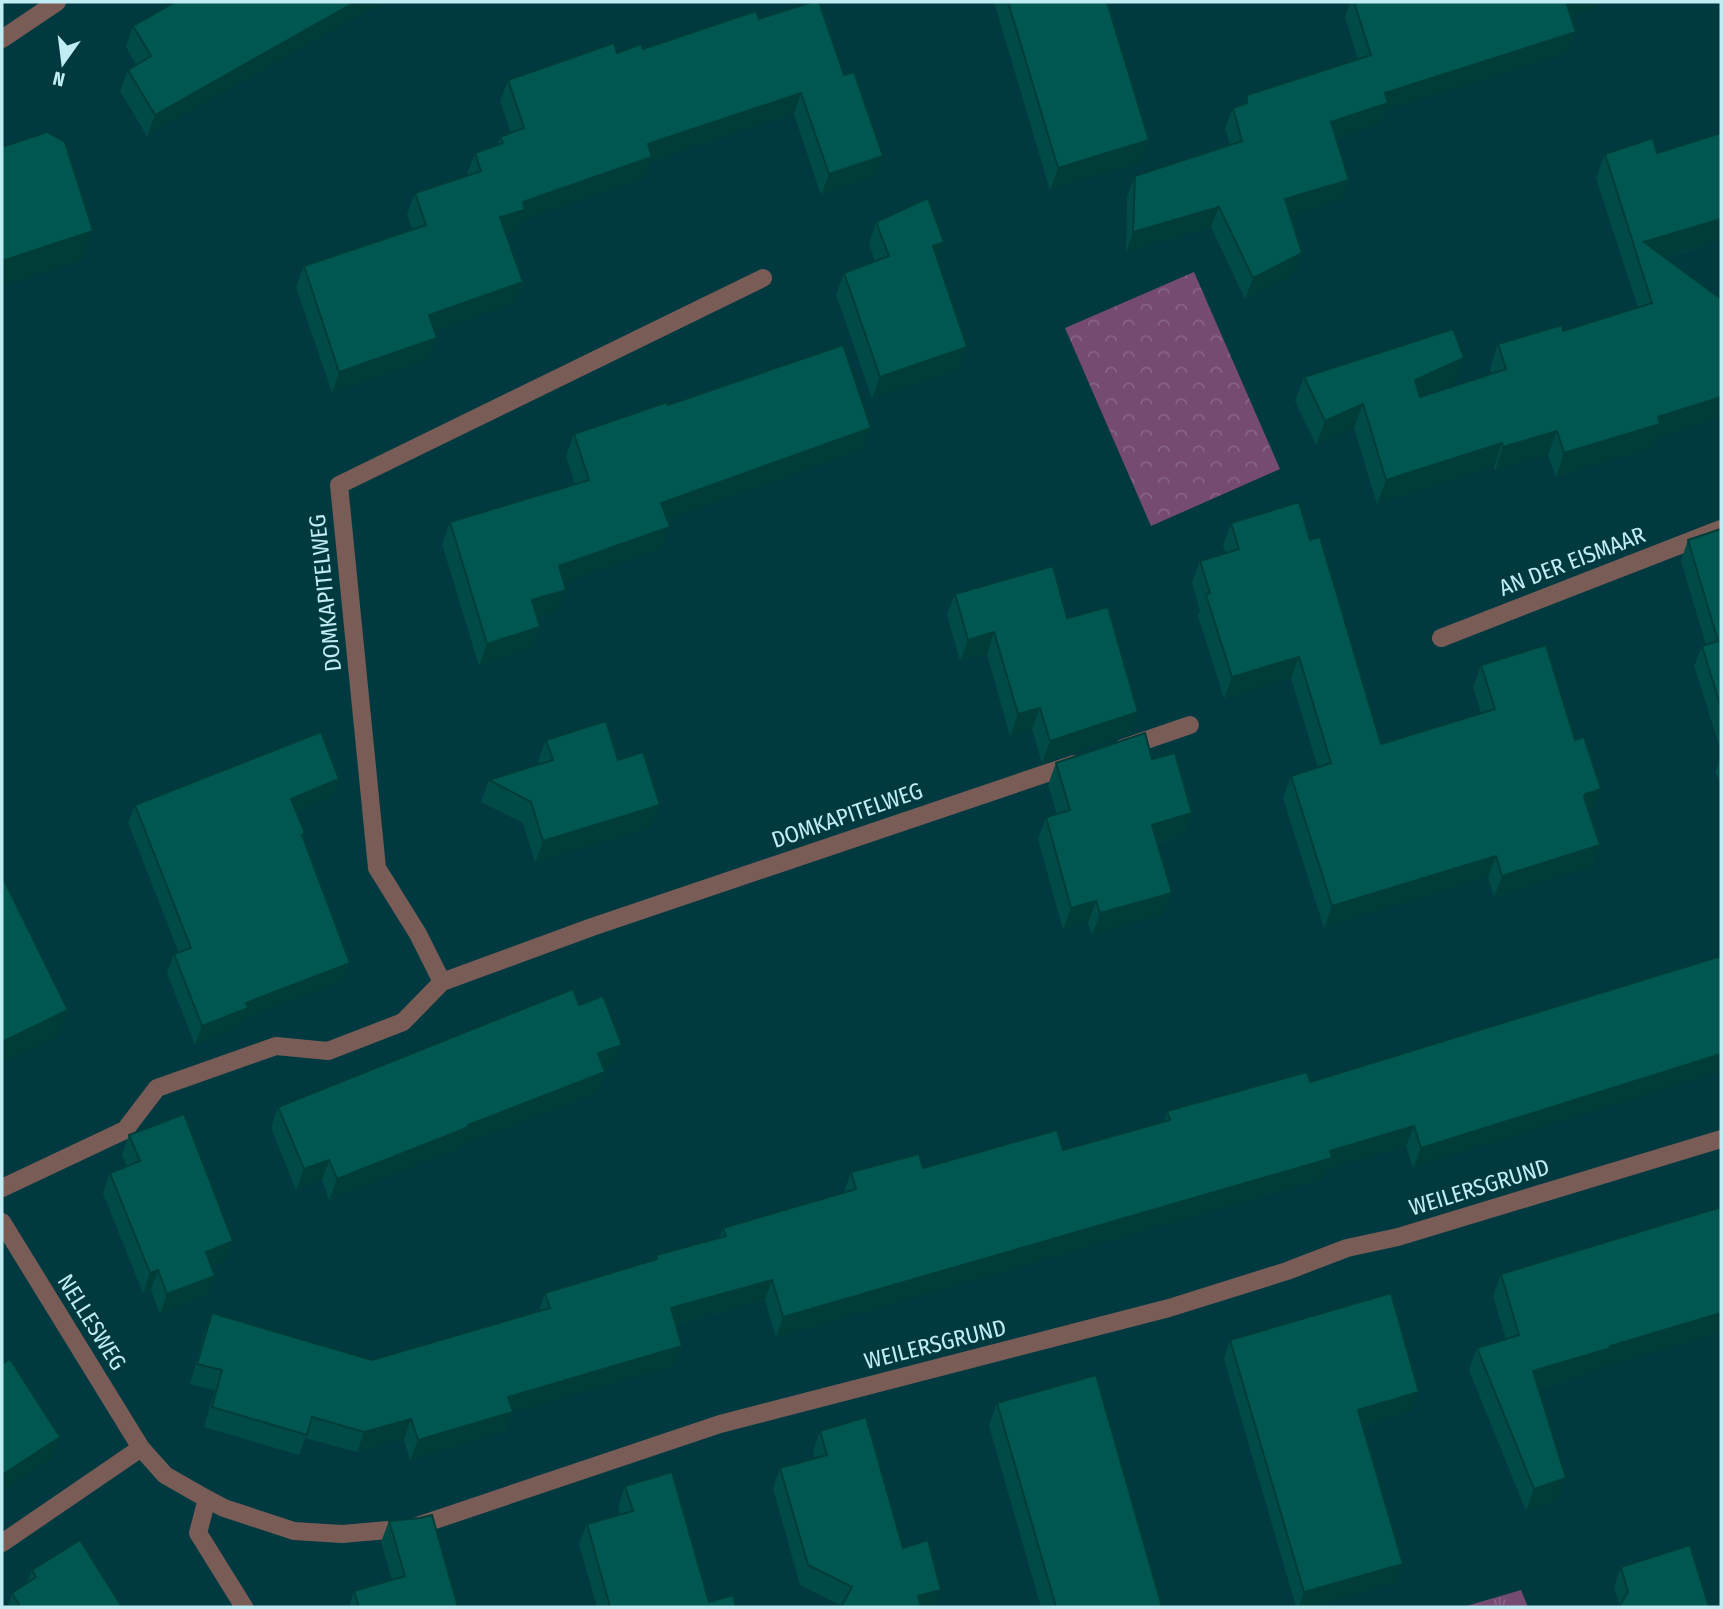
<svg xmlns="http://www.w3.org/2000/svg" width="1723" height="1609" font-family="'Fira Sans Condensed',sans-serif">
<defs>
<pattern id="grass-tufts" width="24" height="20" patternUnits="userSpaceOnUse" patternTransform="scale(1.75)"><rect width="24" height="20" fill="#754a73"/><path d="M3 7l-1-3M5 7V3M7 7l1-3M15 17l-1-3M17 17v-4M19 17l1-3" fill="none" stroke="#876487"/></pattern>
<pattern id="forest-crowns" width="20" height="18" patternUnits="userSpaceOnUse" patternTransform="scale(1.75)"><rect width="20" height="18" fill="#754a73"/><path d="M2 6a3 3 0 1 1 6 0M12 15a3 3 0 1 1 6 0" fill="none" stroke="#876487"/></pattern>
</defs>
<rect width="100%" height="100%" fill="#013940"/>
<path fill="url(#grass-tufts)" d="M1521 1590 1528 1607H1463Z"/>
<path fill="url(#forest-crowns)" d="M1194 272 1280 469 1151 526 1065 328Z"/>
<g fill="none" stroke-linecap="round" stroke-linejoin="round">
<g stroke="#7a5c57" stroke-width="18">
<path d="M2 39 57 2"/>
<path d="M1441 638 1721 529"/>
<path d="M1123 748 1190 725"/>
<path d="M442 982 418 934 377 868 339 485 763 278"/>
<path d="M2 1188 125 1130 157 1088 276 1046 328 1051 403 1022 442 982 592 927 1074 764"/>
<path d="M2 1222 141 1448 165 1475 207 1499 224 1508 294 1531 342 1534 411 1528 720 1424 1169 1308 1287 1271 1347 1248 1398 1237 1721 1139"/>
<path d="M207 1499 198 1533 244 1607"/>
<path d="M2 1543 141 1448"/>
</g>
</g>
<g fill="#004b47">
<path d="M175 2H384L147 136 120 91 128 70 136 65 126 47 133 26Z"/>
<path d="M994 2H1107L1142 162 1050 190Z"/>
<path d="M1350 2H1596L1594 9 1571 16 1568 53 1385 111 1381 124 1336 139 1342 201 1291 216 1295 274 1245 299 1211 227 1126 253 1127 196 1135 176 1230 145 1225 128 1233 108 1244 104 1247 95 1358 60 1345 17Z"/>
<path d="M759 19 875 177 821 195 794 114 651 162 645 178 520 222 517 231 506 234 523 282 515 303 435 331 429 360 332 393 296 287 304 266 412 229 407 214 415 193 468 176 467 174 475 153 498 145 500 137 511 133 500 101 508 80 617 53 643 49Z"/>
<path d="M1721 133V240L1665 258 1721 299V418L1655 439 1652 448 1556 477 1548 455 1495 471 1494 467 1377 504 1354 428 1316 445 1295 401 1304 377 1456 382 1431 393 1491 374 1490 368 1498 344 1563 331 1638 308 1596 178 1605 154 1657 153Z"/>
<path d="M876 222 944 242 937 260 960 369 872 398 836 295 844 273 875 261 869 244Z"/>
<path d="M668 405 863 450 667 520 670 527 662 549 564 583 558 612 537 618 540 627 532 649 479 666 442 544 450 522 575 484 566 456 574 434Z"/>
<path d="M1231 523 1310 540 1381 744 1481 713 1473 687 1481 665 1593 811 1590 812 1600 845 1593 867 1494 897 1488 877 1324 928 1283 798 1291 776 1318 768 1291 678 1224 699 1198 616 1200 611 1192 583 1200 561 1226 553 1223 545Z"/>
<path d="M1721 529V751L1694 666 1702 646 1706 645 1681 561 1688 540Z"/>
<path d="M955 594 1067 618 1131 733 1042 763 1032 729 1010 736 987 654 960 661 947 615Z"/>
<path d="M546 740 618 760 652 827 535 863 523 823 481 802 489 780 539 764 538 761Z"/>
<path d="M1721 755V782L1715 773Z"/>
<path d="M1056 763 1192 813 1184 835 1157 843 1164 914 1092 935 1088 923 1063 930 1038 839 1046 817 1057 814 1048 785Z"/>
<path d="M339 779 332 797 296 812 305 833 303 838 343 981 244 1019 241 1026 195 1045 167 973 174 954 179 953 128 823 135 805Z"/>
<path d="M1721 956 1413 1168 1406 1146 1327 1170 1324 1179 776 1338 765 1300 676 1325 682 1346 674 1366 512 1413 505 1432 410 1460 404 1440 357 1452 305 1438 299 1455 204 1427 215 1390 190 1384 204 1334 212 1313 372 1360 539 1311 545 1293 654 1260 656 1255 720 1237 723 1228 844 1192 851 1172 923 1168 1063 1150 1164 1122 1167 1111 1310 1082Z"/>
<path d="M579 1005 614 1065 604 1069 605 1072 598 1093 462 1145 461 1148 329 1200 322 1180 296 1190 271 1128 278 1107Z"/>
<path d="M129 1135 226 1261 212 1266 215 1276 208 1295 160 1314 151 1290 143 1293 103 1193 110 1173 127 1167 122 1155Z"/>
<path d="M1721 1207V1333L1603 1367 1602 1370 1539 1390 1558 1500 1526 1511 1469 1370 1477 1348 1506 1339 1493 1296 1501 1274Z"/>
<path d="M1230 1340 1419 1392 1412 1411 1362 1426 1396 1583 1311 1607H1296L1224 1359Z"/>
<path d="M997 1403 1162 1607H1041L989 1426Z"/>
<path d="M820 1431 903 1548 842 1606 800 1585 773 1488 780 1468 815 1458 813 1451Z"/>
<path d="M625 1486 709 1602 736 1607H597L579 1544 587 1524 620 1515 618 1507Z"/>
<path d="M389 1521 458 1607H349L354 1591 392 1580 381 1542Z"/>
<path d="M1621 1567 1709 1607 1620 1606 1614 1587Z"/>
<path d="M32 1570 122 1607H7L12 1593 27 1583Z"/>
</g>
<g fill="#003d39">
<path d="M355 2H384L147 136 155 115Z"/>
<path d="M1565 2H1596L1594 9 1558 21Z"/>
<path d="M1576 32 1568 53 1385 111 1381 124 1324 143 1331 122 1385 93Z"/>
<path d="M801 93 794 114 651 162 645 178 520 222 517 231 493 239 500 217 523 202 648 144Z"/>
<path d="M1149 140 1142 162 1050 190 1058 168Z"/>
<path d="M883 156 875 177 821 195 829 174Z"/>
<path d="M1349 180 1342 201 1278 220 1285 199Z"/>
<path d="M1219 207 1211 227 1126 253 1133 232Z"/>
<path d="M1721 219V240L1640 265 1644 242Z"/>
<path d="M93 231 82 261 2 287V261Z"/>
<path d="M944 242 936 263 933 246Z"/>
<path d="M1302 253 1295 274 1245 299 1253 278Z"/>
<path d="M523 282 515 303 421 336 429 315Z"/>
<path d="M437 338 429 360 332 393 339 372Z"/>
<path d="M967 347 960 369 872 398 880 377Z"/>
<path d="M1464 358 1456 382 1406 404 1415 380Z"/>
<path d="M1721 397V418L1655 439 1652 448 1556 477 1564 453 1658 417Z"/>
<path d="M1363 404 1354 428 1316 445 1325 421Z"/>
<path d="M871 428 863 450 653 525 661 503Z"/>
<path d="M1557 431 1548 455 1495 471 1503 447Z"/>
<path d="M1502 443 1494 467 1377 504 1386 480Z"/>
<path d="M670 527 662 549 551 588 559 566Z"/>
<path d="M566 590 558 612 524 622 532 600Z"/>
<path d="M540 627 532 649 479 666 487 644Z"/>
<path d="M994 632 987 654 960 661 968 640Z"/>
<path d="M1299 657 1291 678 1224 699 1232 677Z"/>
<path d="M1040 708 1032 729 1010 736 1018 714Z"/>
<path d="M1138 712 1131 733 1042 763 1050 741Z"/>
<path d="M339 779 332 797 284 817 291 799Z"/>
<path d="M1601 789 1593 811 1577 816 1585 794Z"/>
<path d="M660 805 652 827 535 863 543 841Z"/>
<path d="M1192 813 1184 835 1144 846 1152 825Z"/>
<path d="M1600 845 1593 867 1494 897 1502 876Z"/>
<path d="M1496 856 1488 877 1324 928 1332 906Z"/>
<path d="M1172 893 1164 914 1092 935 1100 913Z"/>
<path d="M1096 901 1088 923 1063 930 1071 908Z"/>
<path d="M350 963 343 981 244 1019 241 1026 195 1045 202 1026 246 1003Z"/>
<path d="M68 1010 58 1037 2 1064V1042Z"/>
<path d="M622 1045 614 1065 590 1073 598 1053Z"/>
<path d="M1721 1054V1072L1413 1168 1421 1148Z"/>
<path d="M605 1072 598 1093 462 1145 461 1148 329 1200 337 1179 468 1125Z"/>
<path d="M1414 1126 1406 1146 1327 1170 1324 1179 776 1338 783 1317Z"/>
<path d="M329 1160 322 1180 296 1190 304 1169Z"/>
<path d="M233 1241 226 1261 198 1271 206 1252Z"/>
<path d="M158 1270 151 1290 143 1293 150 1273Z"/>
<path d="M215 1276 208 1295 160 1314 167 1294Z"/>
<path d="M772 1280 765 1300 664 1328 671 1308Z"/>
<path d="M1721 1313V1333L1603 1367 1602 1370 1525 1394 1533 1371 1610 1346Z"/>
<path d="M682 1346 674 1366 512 1413 505 1432 410 1460 418 1440 508 1397Z"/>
<path d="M1419 1392 1412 1411 1351 1429 1358 1410Z"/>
<path d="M411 1419 404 1440 357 1452 364 1432Z"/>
<path d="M60 1437 53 1458 2 1491V1475Z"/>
<path d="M1566 1478 1558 1500 1526 1511 1534 1489Z"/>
<path d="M1403 1564 1396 1583 1311 1607H1299L1304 1592Z"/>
<path d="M941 1590 935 1607H914L918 1596Z"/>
</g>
<g fill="#005752" stroke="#003d39" stroke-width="2">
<path d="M175 2H355L155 115 128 70 151 56 133 26Z"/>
<path d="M812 2H819L844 75 854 72 883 156 829 174 801 93 648 144 652 157 523 202 525 210 500 217 523 282 429 315 437 338 339 372 304 266 426 225 415 193 481 171 475 153 503 143 500 137 524 128 508 80 614 43 617 53 641 44 643 49 756 11 759 19Z"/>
<path d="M1008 2H1107L1149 140 1058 168Z"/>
<path d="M1354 2H1566L1576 32 1385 93 1388 103 1331 122 1349 180 1285 199 1302 253 1253 278 1219 207 1133 232 1135 176 1242 141 1233 108 1247 103V95L1371 55Z"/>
<path d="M47 132 65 142 93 231 2 261V147Z"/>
<path d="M1721 133V219L1644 242 1721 299V397L1658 417 1660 424 1564 453 1557 431 1503 447 1502 443 1386 480 1363 404 1325 421 1304 377 1453 329 1464 358 1415 380 1420 397 1506 369 1498 344 1562 325 1563 331 1652 303 1605 154 1653 138 1657 153Z"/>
<path d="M928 198 944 242 933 246 967 347 880 377 844 273 889 256 876 222Z"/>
<path d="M843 345 871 428 661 503 670 527 559 566 566 590 532 600 540 627 487 644 450 522 589 480 574 434 667 402 668 405Z"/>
<path d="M1299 502 1310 540 1320 537 1381 744 1495 709 1481 665 1546 645 1575 740 1584 737 1601 789 1585 794 1584 797 1600 845 1502 876 1496 856 1332 906 1291 776 1331 763 1299 657 1232 677 1206 595 1210 593 1200 561 1239 549 1231 523Z"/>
<path d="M1721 529V708L1702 646 1718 641 1688 540Z"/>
<path d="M1053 566 1067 618 1108 607 1138 712 1050 741 1040 708 1018 714 994 632 968 640 955 594Z"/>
<path d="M606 721 618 760 643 752 660 805 543 841 531 802 489 780 553 760 546 740Z"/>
<path d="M321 732 339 779 291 799 305 833 302 835 350 963 246 1003 248 1008 202 1026 174 954 191 948 135 805Z"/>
<path d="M1145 733 1152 759 1175 753 1192 813 1152 825 1172 893 1100 913 1096 901 1071 908 1046 817 1070 810 1056 763Z"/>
<path d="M2 876 68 1010 2 1042Z"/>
<path d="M1721 956V1054L1421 1148 1414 1126 1330 1151 1332 1158 783 1317 772 1280 671 1308 682 1346 508 1397 513 1412 418 1440 411 1419 364 1432 312 1417 307 1435 212 1407 222 1370 197 1364 212 1313 372 1360 550 1308 545 1293 657 1259 656 1255 726 1236 723 1228 856 1189 851 1172 919 1154 923 1168 1057 1130 1063 1150 1170 1120 1167 1111 1307 1072 1310 1082Z"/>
<path d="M573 989 579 1005 603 996 622 1045 598 1053 605 1072 468 1125 469 1127 337 1179 329 1160 304 1169 278 1107Z"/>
<path d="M184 1114 233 1241 206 1252 215 1276 167 1294 158 1270 150 1273 110 1173 140 1161 129 1135Z"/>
<path d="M1721 1207V1313L1610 1346 1611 1348 1533 1371 1566 1478 1534 1489 1477 1348 1519 1335 1501 1274Z"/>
<path d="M1391 1293 1419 1392 1358 1410 1403 1564 1304 1592 1230 1340Z"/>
<path d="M10 1359 60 1437 2 1475V1364Z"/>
<path d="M1096 1375 1162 1607H1056L997 1403Z"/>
<path d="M866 1417 903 1548 928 1540 941 1590 918 1596 921 1607H841L852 1587 808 1565 780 1468 827 1455 820 1431Z"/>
<path d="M672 1472 709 1602 733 1595 736 1607H610L587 1524 633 1511 625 1486Z"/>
<path d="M432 1515 458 1607H359L354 1591 405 1576 389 1521 420 1518Z"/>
<path d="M80 1540 122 1607H18L20 1606 12 1593 36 1577 32 1570Z"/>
<path d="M1690 1545 1709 1607H1619L1628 1592 1621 1567Z"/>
</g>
<g text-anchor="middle" stroke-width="5" stroke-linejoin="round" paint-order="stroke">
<g font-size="23" fill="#c1ecf3" stroke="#013940">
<text transform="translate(1572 561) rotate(-21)" y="8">AN DER EISMAAR</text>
<text transform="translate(325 593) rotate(-96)" y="8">DOMKAPITELWEG</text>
<text transform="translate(847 815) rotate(-19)" y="8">DOMKAPITELWEG</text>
<text transform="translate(1479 1187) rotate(-17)" y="8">WEILERSGRUND</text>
<text transform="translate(92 1322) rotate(58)" y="8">NELLESWEG</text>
<text transform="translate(935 1344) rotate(-14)" y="8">WEILERSGRUND</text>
</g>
</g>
<rect width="1723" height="1609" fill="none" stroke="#c1ecf3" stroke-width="7"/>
<g transform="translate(63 63) rotate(194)" stroke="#013940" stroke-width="5" paint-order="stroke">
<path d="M0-5L12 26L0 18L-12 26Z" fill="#c1ecf3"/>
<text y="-10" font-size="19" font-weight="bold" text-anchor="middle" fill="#c1ecf3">N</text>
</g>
</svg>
